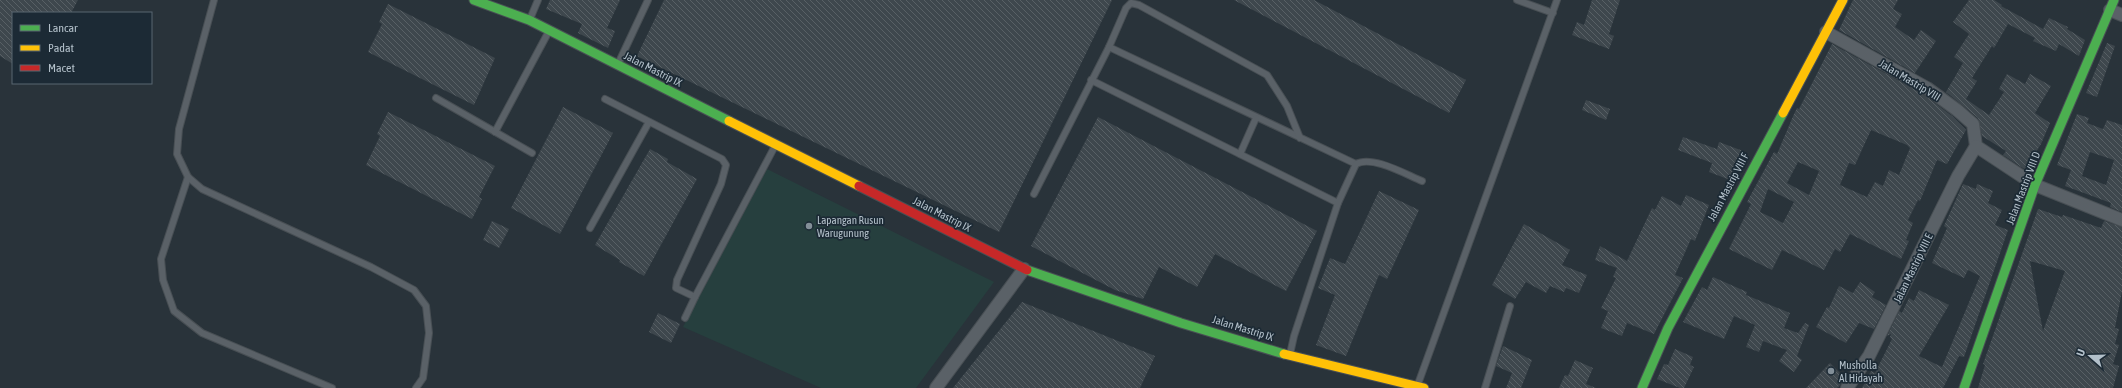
<svg xmlns="http://www.w3.org/2000/svg" width="2122" height="388" font-family="'Asap Condensed',sans-serif">
<defs>
<pattern id="building-back-hatch" width="6" height="6" patternUnits="userSpaceOnUse"><rect width="6" height="6" fill="#3e474d"/><path d="M-1 5l2 2M0 0l6 6M5-1l2 2" fill="none" stroke="#586065"/></pattern>
</defs>
<rect width="100%" height="100%" fill="#29333a"/>
<path fill="#263f3e" d="M767 169 994 282 916 388H821L683 327Z"/>
<g fill="url(#building-back-hatch)" fill-rule="evenodd">
<path d="M0 0H78L71 13H13V64L0 56Z"/>
<path d="M550 0H620L607 28 615 31 608 48 578 33 582 24 546 9Z"/>
<path d="M664 0H1112L999 232 637 56Z"/>
<path d="M1234 0H1314L1466 80 1449 113Z"/>
<path d="M1592 0H1620L1609 34 1614 36 1609 49 1572 35 1577 22 1584 25Z"/>
<path d="M1853 0H1898L1893 9 1902 14 1895 27 1914 40 1921 30 1936 41 1915 73 1839 30Z"/>
<path d="M1969 0H1994L2002 5 2001 6 2043 29 2049 18 2068 27 2067 29 2085 40 2079 56 2059 44 2056 51 2033 41 2035 38 2008 24 1994 48 1992 46 1972 78 1977 81 1966 99 1989 115 2004 92 1999 89 2007 74 2025 84 2030 74 2051 86 2035 113 2050 123 2041 144 2031 160 2034 161 2029 172 2003 155 2006 151 1982 136 1978 118 1946 92 1963 63 1954 57 1969 34 1953 22Z"/>
<path d="M388 4 495 58 474 105 368 52 382 24 379 22Z"/>
<path d="M2107 43 2115 46 2097 97 2086 93Z"/>
<path d="M1832 44 1923 94 1952 116 1966 130 1947 164 1937 160 1920 201 1918 200 1908 220 1913 223 1906 240 1909 241 1901 259 1850 234 1840 252 1835 249 1824 270 1782 250 1772 270 1729 249 1751 204 1747 202 1774 152 1777 154 1794 114 1797 108 1799 109ZM1871 130 1907 145 1910 148 1899 175 1889 170 1883 186 1875 182 1867 197 1840 185 1849 163 1855 165ZM1798 162 1819 171 1809 195 1787 183ZM1768 189 1794 202 1783 223 1760 212Z"/>
<path d="M1586 100 1610 109 1606 120 1582 110Z"/>
<path d="M563 107 613 133 560 234 511 208Z"/>
<path d="M388 112 495 166 479 197 482 199 472 219 366 165 380 136 377 134Z"/>
<path d="M2077 114 2089 118 2087 123 2103 129 2107 120 2122 125V212L2110 207 2111 203 2065 186 2071 170 2057 165ZM2090 152 2114 160 2106 185 2082 176Z"/>
<path d="M1098 117 1317 231 1286 291 1215 254 1197 287 1159 267 1143 299 1115 290 1031 246Z"/>
<path d="M1683 137 1717 149 1719 142 1743 151 1733 181 1709 172 1712 163 1678 150Z"/>
<path d="M650 149 668 159 667 162 697 179 644 276 619 262 620 260 595 245Z"/>
<path d="M1963 184 1976 189 1977 184 1993 191 1988 203 2002 210 1995 225 2008 230 1964 357 1959 356 1943 388H1862L1871 371 1875 373 1892 339 1890 337 1891 334 1887 336 1899 311 1902 313 1909 298 1914 301 1919 290 1949 305 1919 356 1942 367 1980 276 1968 270 1964 278 1932 263 1947 228 1944 226Z"/>
<path d="M1379 191 1419 210 1387 279 1379 275 1346 356 1316 345 1335 295 1318 288 1330 258 1345 264Z"/>
<path d="M1686 195 1709 205 1695 241 1691 239 1675 275 1683 278 1654 334 1627 323 1622 336 1601 328 1608 311 1601 308 1616 278 1613 277 1617 268 1595 260 1600 246 1627 261 1652 208 1655 210 1662 196 1681 206Z"/>
<path d="M2038 209 2062 217 2063 215 2101 228 2104 221 2122 227V291L2115 328 2119 329 2115 344 2119 345 2113 364 2119 366 2113 388H1978L1985 365 1983 364ZM2030 261 2065 271 2043 331 2035 289Z"/>
<path d="M492 221 509 229 499 248 483 240Z"/>
<path d="M1524 224 1570 250 1562 265 1587 275 1579 293 1566 288 1564 292 1550 286 1546 293 1526 282 1515 299 1492 285Z"/>
<path d="M1713 277 1747 292 1746 295 1790 313 1784 328 1798 333 1805 323 1809 325 1797 356 1802 360 1794 372 1779 361 1787 350 1763 341 1759 352 1746 347 1755 325 1734 316 1724 339 1683 322 1702 287 1707 290Z"/>
<path d="M1860 282 1875 292 1872 297 1886 305 1874 329 1859 323 1846 343 1816 327 1827 307 1829 308 1839 286 1853 293Z"/>
<path d="M1022 302 1155 356 1140 388H953Z"/>
<path d="M658 313 680 324 671 343 649 332Z"/>
<path d="M1503 346 1532 360 1521 388H1506L1512 373 1496 366Z"/>
<path d="M1675 349 1693 357 1690 365 1694 367 1684 388H1680L1657 379 1664 364 1668 365Z"/>
<path d="M1575 360 1593 368 1586 384 1596 388H1559L1565 375 1568 376Z"/>
<path d="M1830 363 1845 378 1840 385 1837 388H1806Z"/>
</g>
<g fill="none" stroke-linecap="round" stroke-linejoin="round">
<defs>
<g id="lane">
<path d="M214 0 179 129 177 154 188 177 202 189 371 267 414 290 426 306 429 333 423 378 416 388"/>
<path d="M1517 0 1553 13"/>
<path d="M530 19 538 0"/>
<path d="M1109 47 1356 164"/>
<path d="M618 64 648 0"/>
<path d="M1091 80 1338 203"/>
<path d="M436 98 532 153"/>
<path d="M605 99 722 159 726 165 721 184 677 280 676 288 695 297"/>
<path d="M495 132 549 31"/>
<path d="M1240 154 1256 118"/>
<path d="M188 177 161 259 163 280 174 311 202 333 332 388"/>
<path d="M1034 194 1109 47 1126 8 1131 3 1139 5 1267 75 1287 106 1300 138"/>
<path d="M590 228 649 122"/>
<path d="M685 318 695 297 775 146"/>
<path d="M1290 354 1294 336 1338 203 1356 164C1372 155 1405 174 1422 181"/>
<path d="M1418 384 1557 0"/>
<path d="M1485 388 1510 306"/>
</g>
<g id="street">
<path d="M2110 10 2122 15"/>
<path d="M1826 32 1927 88 1957 110 1973 124 1976 146 2035 185 2122 220"/>
<path d="M936 388 1024 269"/>
<path d="M1847 388 1869 356 1958 176 1976 146"/>
</g>
<g id="fast">
<path d="M474 0 529 20 729 121"/>
<path d="M1027 270 1181 323 1284 354"/>
<path d="M1642 388 1668 328 1783 113"/>
<path d="M1964 388 2035 185 2114 0"/>
</g>
<g id="slow">
<path d="M1783 113 1843 0"/>
<path d="M729 121 859 186"/>
<path d="M1284 354 1424 388"/>
</g>
<path id="jam" d="M859 186 1027 270"/>
</defs>
<use href="#lane" stroke="#484f54" stroke-width="8"/>
<use href="#street" stroke="#484f54" stroke-width="14"/>
<use href="#fast" stroke="#484f54" stroke-width="11"/>
<use href="#slow" stroke="#484f54" stroke-width="11"/>
<use href="#jam" stroke="#484f54" stroke-width="11"/>
<use href="#lane" stroke="#5a6167" stroke-width="6"/>
<use href="#street" stroke="#5a6167" stroke-width="12"/>
<use href="#fast" stroke="#4caf50" stroke-width="9"/>
<use href="#slow" stroke="#ffc107" stroke-width="9"/>
<use href="#jam" stroke="#c62828" stroke-width="9"/>
</g>
<g fill="#838f98" stroke="#1c2a35" stroke-width="1.5">
<circle cx="809" cy="226" r="4"/>
<circle cx="1831" cy="371" r="4"/>
</g>
<g text-anchor="middle" stroke-width="3.5" stroke-linejoin="round" paint-order="stroke">
<g font-size="11" fill="#b3c0ca" stroke="#1c2a35">
<text transform="translate(653 69) rotate(27)" y="4">Jalan Mastrip IX</text>
<text transform="translate(1910 80) rotate(31)" y="4">Jalan Mastrip VIII</text>
<text transform="translate(1728 187) rotate(-62)" y="4">Jalan Mastrip VIII F</text>
<text transform="translate(2023 188) rotate(-69)" y="4">Jalan Mastrip VIII D</text>
<text transform="translate(942 214) rotate(27)" y="4">Jalan Mastrip IX</text>
<text transform="translate(1913 268) rotate(-64)" y="4">Jalan Mastrip VIII E</text>
<text transform="translate(1243 328) rotate(17)" y="4">Jalan Mastrip IX</text>
</g>
<g font-size="11" fill="#b3c0ca" stroke="#1c2a35" text-anchor="start">
<text x="817" y="224">Lapangan Rusun<tspan x="817" dy="13">Warugunung</tspan></text>
<text x="1839" y="369">Musholla<tspan x="1839" dy="13">Al Hidayah</tspan></text>
</g>
</g>
<rect x="12" y="12" width="140" height="72" fill="#1c2a35" stroke="#586671"/>
<rect x="20" y="25" width="20" height="6" fill="#4caf50" stroke="#586671"/>
<text x="48" y="32" font-size="12" fill="#b3c0ca">Lancar</text>
<rect x="20" y="45" width="20" height="6" fill="#ffc107" stroke="#586671"/>
<text x="48" y="52" font-size="12" fill="#b3c0ca">Padat</text>
<rect x="20" y="65" width="20" height="6" fill="#c62828" stroke="#586671"/>
<text x="48" y="72" font-size="12" fill="#b3c0ca">Macet</text>
<g transform="translate(2090 356) rotate(290)" stroke="#1c2a35" stroke-width="3" paint-order="stroke">
<path d="M0-3L7 15L0 10L-7 15Z" fill="#b3c0ca"/>
<text y="-6" font-size="11" font-weight="bold" text-anchor="middle" fill="#b3c0ca">U</text>
</g>
</svg>
